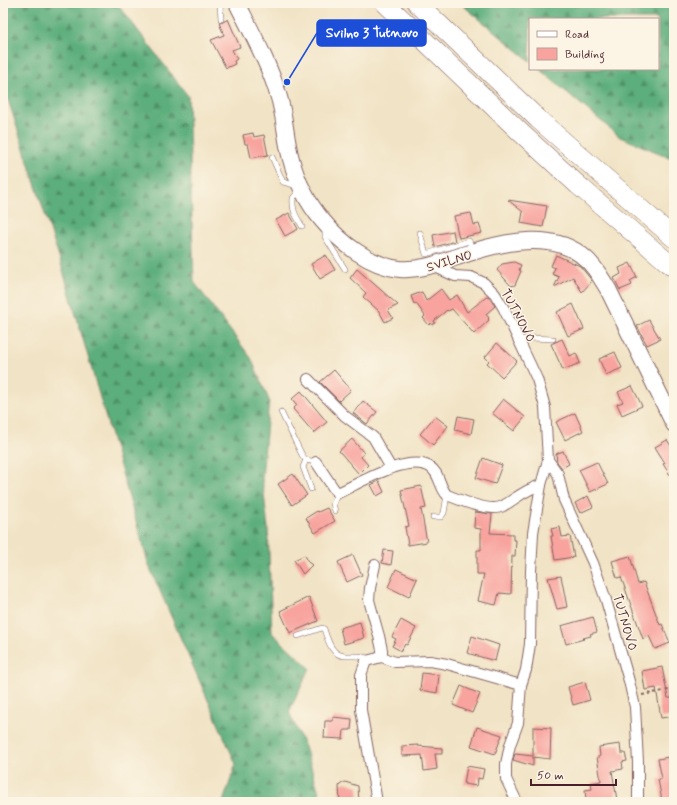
<svg xmlns="http://www.w3.org/2000/svg" width="677" height="805" font-family="Mynerve,sans-serif">
<defs>
<pattern id="forest-firs" width="22" height="20" patternUnits="userSpaceOnUse"><rect width="22" height="20" fill="#5cae7b"/><path d="M5 1l3.5 6h-7zM16 11l3.5 6h-7z" fill="#4e8d65"/></pattern>
</defs>
<rect width="100%" height="100%" fill="#fcf5e5"/>
<filter id="ink" filterUnits="userSpaceOnUse"><feTurbulence type="fractalNoise" baseFrequency=".025" numOctaves="2"/><feDisplacementMap in="SourceGraphic" scale="8" xChannelSelector="R" yChannelSelector="G"/><feConvolveMatrix kernelMatrix="1 2 1 2 8 2 1 2 1" color-interpolation-filters="sRGB"/></filter>
<filter id="wash" filterUnits="userSpaceOnUse"><feTurbulence type="fractalNoise" baseFrequency=".012" numOctaves="4" result="noise"/><feDisplacementMap in="SourceGraphic" scale="16" xChannelSelector="R" yChannelSelector="G"/><feGaussianBlur stdDeviation="0.9" result="paint"/><feColorMatrix in="noise" values="0 0 0 0 0 0 0 0 0 0 0 0 0 0 0 0 0 1.4 0 .05"/><feComposite in="paint" operator="in"/></filter>
<g filter="url(#wash)">
<rect width="100%" height="100%" fill="#f1e3c5"/>
<g fill="url(#forest-firs)" stroke="#536653">
<path d="M3 3H117L188 96 194 282 251 358 269 400 262 478 268 528 272 633 310 668 289 712 305 747 322 802H223L236 764 149 566 62 267 3 84Z"/>
<path d="M460 3H674V159L620 137 539 69H658V19H530V61Z"/>
</g>
<g id="blocks">
<g fill="#f8a39e">
<path d="M228 19 240 47 232 50 237 59 234 61 235 64 226 68 211 40 224 35 219 23 223 22Z"/>
<path d="M253 133 254 137 264 135 268 155 251 158 248 144H245L243 135Z"/>
<path d="M508 200 547 206 543 227 521 223 523 212Z"/>
<path d="M289 213 298 229 285 236 276 220Z"/>
<path d="M471 213 474 225 479 224 482 233 459 238 454 216Z"/>
<path d="M453 231 455 241 435 247 433 235Z"/>
<path d="M326 255 335 270 320 279 311 264Z"/>
<path d="M556 255 580 266 590 278 592 281 582 292 573 277 554 287 559 277 552 274 555 268 551 266Z"/>
<path d="M514 262 521 265 519 270 521 271 515 285 511 286 497 270 502 264Z"/>
<path d="M630 263 637 277 630 281 632 285 620 290 614 278 621 274 619 268Z"/>
<path d="M357 269 398 305 388 310 393 318 385 322 379 311 363 297 366 293 350 278Z"/>
<path d="M441 289 449 300 457 295 467 312 488 296 495 306 486 314 489 318 488 319 489 320 474 334 452 309 448 311 447 310 434 321 435 323 432 325 431 323 429 325 423 318 425 316 416 303 414 304 411 296 422 292 426 301Z"/>
<path d="M573 304 584 329 568 336 557 312Z"/>
<path d="M649 320 660 339 647 345 637 326Z"/>
<path d="M562 339 570 356 576 353 580 363 563 370 551 344Z"/>
<path d="M497 343 517 361 502 377 487 363 489 361 485 357Z"/>
<path d="M615 352 622 368 606 375 599 359Z"/>
<path d="M334 370 351 390 339 401 320 382Z"/>
<path d="M632 386 642 406 622 415 617 404 623 402 618 392Z"/>
<path d="M301 391 327 422 314 433 293 409 297 405 292 399Z"/>
<path d="M503 399 525 417 514 431 492 413Z"/>
<path d="M363 401 377 412 367 424 353 413Z"/>
<path d="M575 413 583 431 565 440 556 422Z"/>
<path d="M435 416 448 426 433 445 420 434Z"/>
<path d="M458 416 474 419 471 434 455 430Z"/>
<path d="M352 439 364 453 361 457 368 465 359 474 339 451Z"/>
<path d="M667 440 674 450V481L663 464 665 463 655 447Z"/>
<path d="M563 451 569 464 562 468 557 462 556 454Z"/>
<path d="M483 458 502 465 495 484 476 478Z"/>
<path d="M597 462 608 484 590 492 579 470Z"/>
<path d="M293 474 307 495 292 505 278 484Z"/>
<path d="M379 481 384 492 377 496 371 485Z"/>
<path d="M421 486 426 508 421 509 427 542 408 545 405 527 409 526 401 490Z"/>
<path d="M588 496 593 507 580 513 575 503Z"/>
<path d="M327 508 335 521 315 533 306 518 317 511 318 512Z"/>
<path d="M475 512 492 514 490 533 513 534V540H516L515 556H512L511 594 499 593 496 605 478 601 484 574H477V550H481V529L474 528Z"/>
<path d="M560 527 562 537 570 536 574 557 555 560 551 536H553L551 529Z"/>
<path d="M384 550 393 551 391 565 382 563Z"/>
<path d="M305 555 308 562 312 565 303 574 294 560Z"/>
<path d="M353 555 362 575 347 582 338 562Z"/>
<path d="M630 556 638 584 644 582 660 625 662 624 670 643 655 649 649 636 643 639 621 577 617 578 612 561Z"/>
<path d="M396 569 417 579 409 597 388 587Z"/>
<path d="M561 576 567 607 557 609 548 578Z"/>
<path d="M309 597 318 621 290 633 280 611Z"/>
<path d="M593 617 597 632 590 634 591 636 583 638 584 639 566 644 561 626Z"/>
<path d="M401 620 416 628 407 645 405 644 401 651 392 646 396 639 392 637Z"/>
<path d="M360 622 364 638 344 644 340 628Z"/>
<path d="M472 636 499 645 495 661 467 653Z"/>
<path d="M662 667 668 698H674V716L661 718 656 688 645 690 642 671Z"/>
<path d="M422 673 439 675 437 693 420 690Z"/>
<path d="M585 682 590 700 573 705 568 687Z"/>
<path d="M461 686 480 694 472 713 453 705Z"/>
<path d="M333 717 352 719 351 730H344L343 739 324 738 325 721H333Z"/>
<path d="M477 727 502 735 495 754 471 746Z"/>
<path d="M533 727 551 728 550 759 533 757V766L513 760 515 754 533 756Z"/>
<path d="M620 744 621 753H625L627 761 622 762 623 769 612 771 617 800 613 802H594L593 799 586 800 585 790 592 789 591 783 601 781 597 757H600L599 747Z"/>
<path d="M418 745V746L442 748V754H435L437 769 424 771 422 755 402 756V746Z"/>
<path d="M674 756V799L662 801 658 779H662L658 759Z"/>
<path d="M467 766 484 769 482 779 478 778 477 786 464 784Z"/>
<path d="M345 782 358 786 359 802H340L339 786 341 784Z"/>
</g>
</g>
</g>
<g filter="url(#ink)">
<use href="#blocks" fill-opacity="0" stroke="#846461" stroke-width="1"/>
<g fill="none" stroke-linecap="round" stroke-linejoin="round">
<defs>
<g id="lane">
<path d="M220 3 221 19"/>
<path d="M272 157 283 182 298 186"/>
<path d="M300 191 293 198C292 211 296 216 302 226"/>
<path d="M325 230V237L345 269"/>
<path d="M420 233 426 254 469 241 472 249"/>
<path d="M518 340 531 338 553 339"/>
<path d="M281 412 302 455 306 460 316 462"/>
<path d="M306 460 303 467 311 489"/>
<path d="M335 511 333 504 338 493"/>
<path d="M433 517H441L444 513 447 495"/>
<path d="M298 636 322 628 324 629C328 641 332 657 347 656 357 656 360 655 369 659"/>
</g>
<g id="street">
<path d="M433 266 455 276 471 277 484 283 495 294 504 309 537 379 545 407 548 460 558 474 564 500 593 563 606 600 629 681 635 707 638 762V802"/>
<path d="M308 379 345 416 373 437 391 468"/>
<path d="M316 462 334 489 338 493C358 484 408 453 430 467 440 473 439 487 447 495 460 500 490 513 503 506 517 498 524 490 541 485"/>
<path d="M375 565 370 588 369 600 379 636 382 650V657"/>
<path d="M377 802 361 710V675L366 661 382 657 395 662 430 661 447 664 521 685"/>
<path d="M517 802 506 779V764L510 745 518 723 521 685 526 670 530 644 531 571 533 533 541 485 548 460"/>
</g>
<path id="primary" d="M237 3C252 33 268 62 278 94 285 115 285 138 291 159 297 182 307 202 322 220 341 243 370 266 400 269 426 271 448 259 472 252 507 241 555 231 585 258 595 266 601 278 608 289L674 424"/>
<g id="highway">
<path d="M385 3 519 131 578 185 666 261 674 267"/>
<path d="M417 3 538 119 674 238"/>
</g>
</defs>
<use href="#lane" stroke="#846461" stroke-width="6"/>
<use href="#street" stroke="#846461" stroke-width="12"/>
<use href="#primary" stroke="#846461" stroke-width="18"/>
<use href="#highway" stroke="#846461" stroke-width="20"/>
<path stroke="#846461" stroke-width="2" stroke-dasharray="3 3" stroke-linecap="butt" d="M642 695 674 689"/>
<use href="#lane" stroke="#fff" stroke-width="5"/>
<use href="#street" stroke="#fff" stroke-width="10"/>
<use href="#primary" stroke="#fff" stroke-width="16"/>
<use href="#highway" stroke="#fff" stroke-width="19"/>
</g>
</g>
<g text-anchor="middle" stroke-width="3" stroke-linejoin="round" paint-order="stroke">
<g font-size="13" fill="#4a1f2b" stroke="#fcf5e5">
<text transform="translate(449 260) rotate(-17)" y="5">SVILNO</text>
<text transform="translate(519 315) rotate(62)" y="5">TUTNOVO</text>
<text transform="translate(626 622) rotate(74)" y="5">TUTNOVO</text>
</g>
</g>
<path fill="none" stroke="#1d4ed8" stroke-width="1.5" d="M287 82L317 33"/>
<circle fill="#1d4ed8" stroke="#fcf5e5" stroke-width="1.5" cx="287" cy="82" r="4"/>
<rect fill="#1d4ed8" stroke="#1d4ed8" stroke-width="1.5" x="317" y="20" width="109" height="26" rx="4"/>
<g font-size="14" text-anchor="middle" font-weight="bold" fill="#fff">
<text x="372" y="37">Svilno 3 Tutnovo</text>
</g>
<rect width="677" height="805" fill="none" stroke="#fcf5e5" stroke-width="16"/>
<rect x="529" y="18" width="130" height="52" fill="#fcf5e5" stroke="#b59f9b"/>
<rect x="537" y="31" width="20" height="6" fill="#ffffff" stroke="#b59f9b"/>
<text x="565" y="38" font-size="12" fill="#4a1f2b">Road</text>
<rect x="537" y="48" width="20" height="12" fill="#f8a39e" stroke="#b59f9b"/>
<text x="565" y="58" font-size="12" fill="#4a1f2b">Building</text>
<path d="M531 779v6h85v-6" fill="none" stroke="#4a1f2b" stroke-width="2"/>
<text x="537" y="779" font-size="12" fill="#4a1f2b" stroke="#fcf5e5" stroke-width="3" paint-order="stroke">50 m</text>
</svg>
